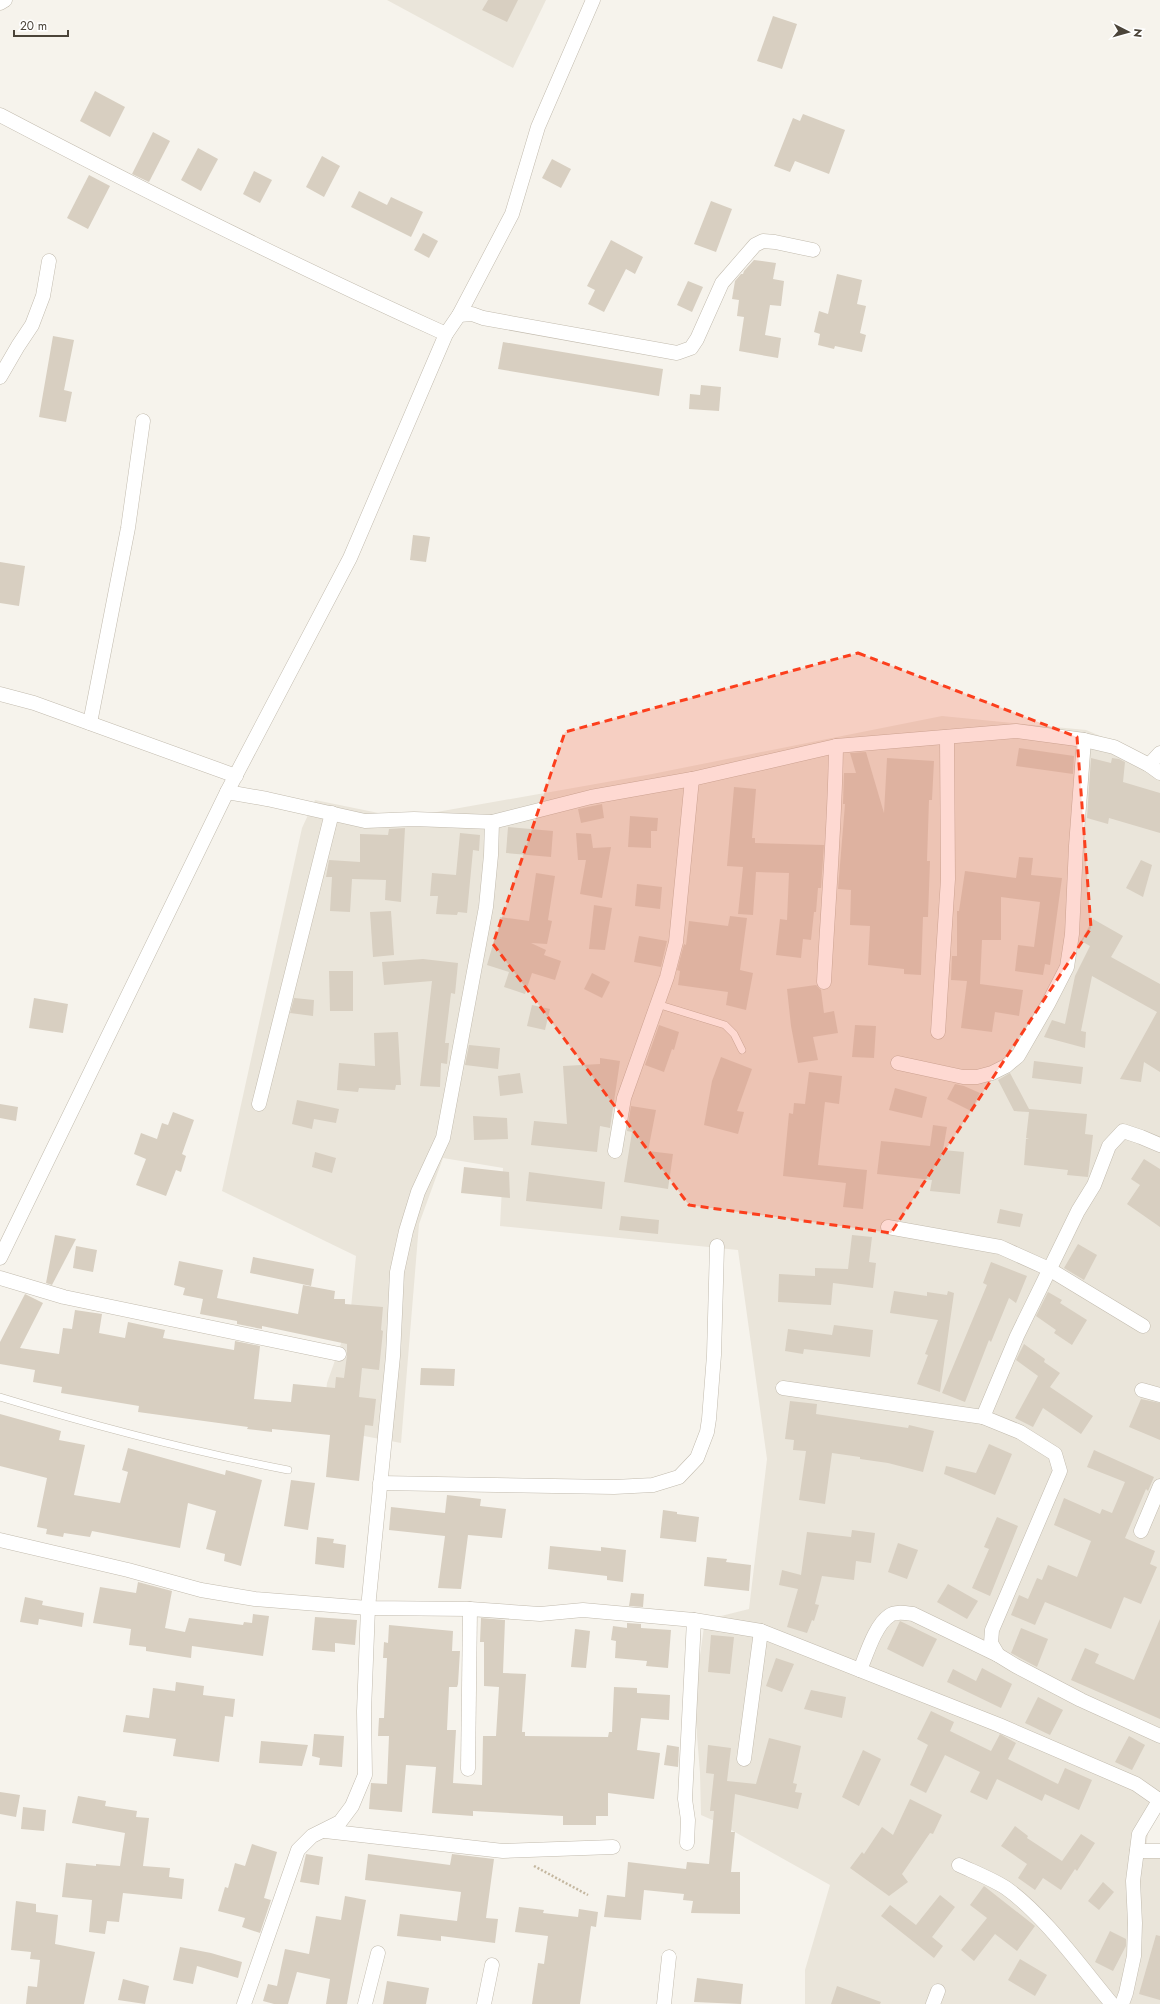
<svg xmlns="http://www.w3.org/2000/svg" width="1160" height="2004" font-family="Jost,sans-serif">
<rect width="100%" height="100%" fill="#f6f3ec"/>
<g fill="#eae5da">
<path d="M387 0H546L513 68Z"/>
<path d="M942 716 1086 730 1160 761V1807L1150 1821 1146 1847 1160 1856V2004H805V1970L830 1885 717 1822 701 1815 700 1773 696 1723 697 1676 705 1620 749 1609 767 1459 738 1250 500 1226 503 1168 443 1158 419 1224 401 1443 322 1428 327 1383 350 1318 356 1256 222 1191 302 828 315 800 403 818 652 774Z"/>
</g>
<g fill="#d8cfc1">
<path d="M488 0H518L507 22 482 10Z"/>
<path d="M773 16 797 24 782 69 757 61Z"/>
<path d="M95 91 125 107 110 137 80 121Z"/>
<path d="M803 114 845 130 829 174 795 161 790 172 774 166 793 118 800 121Z"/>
<path d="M153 132 170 141 149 182 132 174Z"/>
<path d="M198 148 218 159 201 191 181 180Z"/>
<path d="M322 156 340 166 324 197 306 187Z"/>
<path d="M552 159 571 169 561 188 542 178Z"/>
<path d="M254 171 272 180 260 203 243 194Z"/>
<path d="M89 175 110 186 88 229 67 218Z"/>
<path d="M359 191 387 205 391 197 423 212 411 237 351 207Z"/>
<path d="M711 201 732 209 716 252 694 244Z"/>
<path d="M423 233 438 241 429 258 414 250Z"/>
<path d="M611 240 643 257 635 274 626 269 604 312 588 304 595 290 587 286Z"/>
<path d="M754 260 776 263 773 279 784 281 781 306 770 305 765 335 781 338 778 358 739 351 744 317 737 316 739 300 732 299 735 281 741 274H743L744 271Z"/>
<path d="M837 274 862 280 857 304 866 306 860 333 866 335 862 352 835 346 834 349 818 345 820 334 814 332 819 311 828 314Z"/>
<path d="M688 281 703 287 692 312 677 305Z"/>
<path d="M53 336 74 340 64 390 72 392 66 422 39 417Z"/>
<path d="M503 342 663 369 659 396 498 369Z"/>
<path d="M701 385 721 387 719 411 689 409 690 394 700 395Z"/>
<path d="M413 535 430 537 426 562 410 560Z"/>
<path d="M0 562 25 566 19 606 0 603Z"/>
<path d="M1019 748 1074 756 1073 774 1016 766Z"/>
<path d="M866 752 884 813 887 758 934 761 932 800H929L927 861H930L928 917H923L921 975 904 974V969L868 965 870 926 850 925 851 890 838 889 845 804H843L844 773H856L850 753Z"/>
<path d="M1091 758 1111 763 1112 758 1119 759 1125 762 1123 782 1160 793V833L1109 818 1108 824 1087 818Z"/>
<path d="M734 787 756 789 752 838H755V843L824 845 821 888H818L816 912H814L811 940 803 939 801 958 776 955 780 919 787 920 789 873 756 872 753 915 738 914 743 867 727 866Z"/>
<path d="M602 804 604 818 581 823 578 809Z"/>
<path d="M630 816 658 818 657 831H651V848L628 847Z"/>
<path d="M508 827 553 831 551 857 506 853Z"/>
<path d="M405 828 401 902 385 900 386 880 352 879 350 912 330 911 332 877H326L329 860 360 862V834L388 835 389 829Z"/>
<path d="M460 833 480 835 479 851 473 850 467 913 458 912 457 915 436 914 438 896H430L432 873 456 875Z"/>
<path d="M576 833 591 834 593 848 611 847 602 898 580 894 586 860H578Z"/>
<path d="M1019 857 1033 858 1031 875 1062 878 1050 965 1045 964 1043 975 1015 971 1018 945 1034 947 1040 902 1001 897V940H982L980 984 1023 990 1019 1016 995 1012 992 1032 961 1028 967 981 951 980 952 956H957V911H959L965 871 1016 878Z"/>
<path d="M1141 860 1152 865 1143 897 1126 888Z"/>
<path d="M536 873 555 876 548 920 552 921 547 944 531 943 546 950 544 955 561 961 555 980 532 973 525 994 504 987 509 972 487 965 496 934H498L500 917 529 921Z"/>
<path d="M637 884 662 887 660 909 635 906Z"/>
<path d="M594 905 612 908 605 950 589 949Z"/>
<path d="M391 911 394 955 373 957 370 912Z"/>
<path d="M730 916 747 918 740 970 753 973 746 1010 726 1005 728 992 678 985 680 971 677 970 684 944 686 945 689 921 728 926Z"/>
<path d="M1093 919 1123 936 1111 957 1160 984V1072L1144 1062 1141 1082 1120 1079 1157 1012 1092 976 1081 1031 1086 1032 1085 1048 1044 1037 1052 1020 1065 1024 1075 976 1090 946 1081 941Z"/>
<path d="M639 936 667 941 661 967 634 962Z"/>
<path d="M423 959 458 963 455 994 451 993 445 1043H449L447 1064 441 1063 440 1087 420 1086 432 981 384 985 382 962Z"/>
<path d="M329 971H353V1011H330Z"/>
<path d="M592 973 610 982 602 998 584 989Z"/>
<path d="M816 985 821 990 824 1013 834 1011 838 1033 813 1037 818 1060 798 1063 791 1026 787 989Z"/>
<path d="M34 998 68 1004 63 1033 29 1028Z"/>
<path d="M294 998 314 1000 313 1016 290 1013Z"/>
<path d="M532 1005 550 1009 545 1030 527 1026Z"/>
<path d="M659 1025 679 1032 674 1050 672 1049 664 1072 645 1065Z"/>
<path d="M855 1025 876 1026 874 1058 852 1057Z"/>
<path d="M398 1032 401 1085H396L395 1090 359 1088 358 1092 337 1090 339 1063 375 1066 374 1033Z"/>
<path d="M469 1045 500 1048 498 1069 465 1065Z"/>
<path d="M721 1057 752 1069 737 1111 744 1112 738 1134 704 1125 712 1081Z"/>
<path d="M600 1058 620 1061 610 1128 600 1126 597 1152 531 1145 534 1121 567 1124 563 1066 600 1064Z"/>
<path d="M1034 1061 1083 1067 1081 1084 1032 1078Z"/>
<path d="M809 1072 842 1076 839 1104 825 1102 818 1165 867 1170 863 1209 843 1207 846 1183 783 1176 789 1113 793 1114 794 1103 805 1104Z"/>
<path d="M520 1073 523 1093 500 1096 498 1076Z"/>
<path d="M1010 1073 1029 1109 1087 1114 1085 1134 1093 1135 1088 1177 1067 1175 1068 1170 1024 1165 1026 1139H1029L1026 1138 1029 1112 1014 1111 998 1080Z"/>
<path d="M955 1084 964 1086 980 1093 971 1111 947 1099Z"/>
<path d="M895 1088 927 1097 922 1118 889 1110Z"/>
<path d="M297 1100 339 1109 336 1123 314 1119 312 1129 292 1124Z"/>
<path d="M0 1104 18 1107 16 1121 0 1118Z"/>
<path d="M631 1106 656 1110 648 1151 673 1154 668 1189 624 1182 632 1132 627 1131Z"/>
<path d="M173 1112 194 1120 182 1154 186 1156 181 1172 176 1170 166 1196 136 1185 146 1159 134 1154 141 1133 157 1139 162 1123 168 1125Z"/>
<path d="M473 1116 507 1118 508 1139 474 1140Z"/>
<path d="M933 1125 947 1127 943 1150 964 1152 960 1194 930 1191 932 1180 877 1174 881 1141 930 1146Z"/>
<path d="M315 1152 336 1158 332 1173 312 1167Z"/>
<path d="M1144 1159 1160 1169V1227L1127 1204 1140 1185 1131 1179Z"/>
<path d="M464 1167 509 1172 510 1198 461 1193Z"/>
<path d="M529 1172 605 1182 602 1209 526 1201Z"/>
<path d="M1000 1209 1023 1214 1020 1227 997 1223Z"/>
<path d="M621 1216 659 1220 658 1234 619 1230Z"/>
<path d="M55 1235 76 1239 52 1285 46 1283Z"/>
<path d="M852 1235 872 1237 869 1262 876 1263 873 1288 833 1283 831 1305 778 1302 779 1274 815 1276V1268L848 1269Z"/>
<path d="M1078 1244 1097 1255 1084 1280 1064 1268Z"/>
<path d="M76 1246 97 1250 93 1272 73 1268Z"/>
<path d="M253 1257 314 1269 311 1286 250 1273Z"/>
<path d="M179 1261 223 1270 217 1298 298 1314 303 1285 335 1291 334 1299H345V1304L383 1307 381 1330 383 1331 379 1370 362 1368 359 1397 376 1399 373 1426 365 1425 359 1481 326 1477 330 1435 272 1429V1432L247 1429 248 1427 138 1412 139 1406 61 1393 62 1387 33 1382 35 1370 0 1364V1342L25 1294 43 1303 20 1348 59 1354 63 1328 72 1329 75 1310 102 1314 99 1333 125 1338 128 1322 165 1330 163 1338 234 1350 235 1341 260 1346 254 1399 291 1402 293 1384 335 1388 336 1377 344 1378 347 1355V1344L262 1326V1329L237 1324V1321L200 1314 203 1299 183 1295 185 1288 174 1285Z"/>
<path d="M991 1262 1027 1276 1016 1303 1009 1298 991 1342 989 1340 965 1402 942 1393 987 1285 983 1283Z"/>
<path d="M894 1291 927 1296V1292L947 1295 948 1291 954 1293 940 1392 917 1384 928 1355 925 1354 938 1320 890 1313Z"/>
<path d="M1048 1292 1062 1300 1060 1303 1087 1320 1072 1345 1054 1333 1056 1330 1036 1316Z"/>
<path d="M834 1325 873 1330 870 1357 804 1349 803 1354 785 1351 788 1329 832 1335Z"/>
<path d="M1024 1344 1045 1359 1044 1362 1060 1373 1050 1387 1093 1416 1081 1434 1043 1408 1033 1427 1015 1418 1038 1376 1016 1360Z"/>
<path d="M421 1368 455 1369 454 1386 420 1385Z"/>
<path d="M1141 1399 1160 1403V1440L1129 1427Z"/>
<path d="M790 1401 817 1404 816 1414 908 1428 909 1425 934 1431 923 1472 888 1463 860 1459V1457L832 1453 825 1504 799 1500 806 1451 793 1450 794 1440 785 1439Z"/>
<path d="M0 1414 61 1431 59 1440 85 1445 74 1495 120 1503 128 1472 122 1470 128 1448 225 1475 226 1470 262 1480 241 1566 224 1561 225 1554 206 1549 216 1511 188 1503 180 1548 92 1531 90 1537 64 1533 63 1537 46 1534 47 1529 37 1527 47 1478 0 1466Z"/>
<path d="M989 1444 1012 1454 995 1495 944 1474 946 1466 976 1473Z"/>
<path d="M1094 1450 1154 1477 1148 1491 1146 1489 1125 1538 1155 1551 1150 1564 1157 1567 1141 1604 1124 1597 1111 1629 1045 1602 1035 1625 1011 1615 1019 1595 1028 1599 1037 1578 1042 1580 1048 1565 1077 1577 1091 1541 1054 1525 1064 1498 1100 1514 1102 1509 1112 1513 1125 1482 1087 1467Z"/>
<path d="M291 1480 315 1483 308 1530 284 1526Z"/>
<path d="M447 1495 481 1499 480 1506 506 1509 502 1538 468 1535 461 1589 438 1588 445 1536 389 1530 391 1507 445 1513Z"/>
<path d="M663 1510 677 1512V1514L699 1517 696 1542 660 1538Z"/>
<path d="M997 1517 1018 1526 990 1596 972 1588 989 1549 984 1547Z"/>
<path d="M852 1530 875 1533 871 1563 856 1561 854 1580 822 1576 815 1604 819 1605 814 1621 812 1620 807 1633 787 1627 798 1589 779 1585 782 1570 801 1575 807 1532 851 1537Z"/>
<path d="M317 1537 334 1539 333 1543 346 1545 344 1568 315 1564Z"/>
<path d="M898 1543 918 1550 907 1579 888 1572Z"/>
<path d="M550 1546 601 1551V1547L626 1550 623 1582 607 1580V1576L548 1569Z"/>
<path d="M707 1557 727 1559 726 1562 751 1565 749 1591 704 1586Z"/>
<path d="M138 1582 172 1591 165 1628 185 1632 189 1618 243 1625 244 1622 252 1623 253 1614 269 1616 263 1656 192 1646 191 1658 146 1651V1647L129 1645 131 1629 93 1623 100 1587 136 1593Z"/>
<path d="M948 1584 978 1601 967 1619 937 1602Z"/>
<path d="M631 1593 644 1594 643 1607 629 1606Z"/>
<path d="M25 1597 43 1601 42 1605 84 1613 82 1627 39 1619 38 1625 20 1622Z"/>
<path d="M315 1617 357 1620 355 1645 335 1643V1652L312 1650Z"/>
<path d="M481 1618 505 1620 503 1673 526 1674 522 1732H525V1736L608 1737 609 1732H612L614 1687 637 1688V1693L670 1695 669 1720 641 1718 637 1750 660 1753 654 1799 608 1793V1816H596V1825H563V1816L473 1811V1816L432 1813 436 1767 406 1765 402 1812 369 1809 371 1783 387 1784 389 1736H378L379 1718H384L387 1658H383L384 1642 388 1643 389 1625 453 1631 452 1651H460L458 1684 457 1687H449L447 1730H456L453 1783 482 1785 483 1736H496L499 1687 484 1686V1642H480Z"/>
<path d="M1160 1619V1719L1071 1680 1085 1648 1099 1654 1095 1663 1134 1680Z"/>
<path d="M900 1621 937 1639 923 1667 887 1649Z"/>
<path d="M627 1623 641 1624V1628L671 1630 668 1668 646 1666 647 1661 615 1658 616 1641 611 1640 613 1626 627 1628Z"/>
<path d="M1021 1628 1048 1639 1037 1667 1011 1653Z"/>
<path d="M575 1629 590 1631 586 1668 571 1667Z"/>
<path d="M711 1635 734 1637 730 1674 708 1672Z"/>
<path d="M776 1658 794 1664 782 1692 766 1686Z"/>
<path d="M982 1668 1012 1684 1001 1708 947 1682 953 1669 976 1681Z"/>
<path d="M176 1682 204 1686 203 1695 235 1699 233 1717 225 1716 219 1762 173 1756 176 1739 123 1732 126 1715 149 1718 153 1688 175 1691Z"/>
<path d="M811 1690 846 1697 842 1718 804 1709Z"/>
<path d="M1038 1697 1063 1710 1050 1735 1025 1723Z"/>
<path d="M931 1711 954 1722 950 1731 991 1751 1000 1734 1016 1743 1008 1759 1058 1784 1065 1768 1092 1780 1079 1810 1045 1794 1042 1801 997 1779 987 1800 970 1792 980 1772 945 1755 926 1793 910 1785 928 1745 917 1739Z"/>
<path d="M314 1734 344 1736 342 1767 319 1765 320 1758 312 1756Z"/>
<path d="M1129 1736 1145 1745 1132 1770 1115 1762Z"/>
<path d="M769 1738 801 1746 793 1783 797 1784 795 1792 802 1793 798 1809 735 1794 731 1832H735L731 1872H740V1914L691 1913 693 1901 683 1900 684 1894 644 1890 641 1920 604 1917 607 1895 625 1897 628 1862 686 1869 687 1862 709 1864 714 1811H710L714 1774 706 1773 708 1745 731 1748 727 1781 756 1784Z"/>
<path d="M261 1741 308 1745 302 1766 259 1763Z"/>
<path d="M667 1745 679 1747 678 1767 664 1765Z"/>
<path d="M863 1750 881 1759 859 1806 842 1797Z"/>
<path d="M0 1792 20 1795 16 1817 0 1814Z"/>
<path d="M78 1796 106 1801 105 1806 137 1811 136 1817 149 1818 143 1866 170 1868 169 1877 184 1879 182 1899 123 1893 119 1922 107 1921 105 1934 89 1932 92 1900 62 1897 66 1863 96 1866V1864L120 1866 125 1833 72 1823Z"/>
<path d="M910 1799 942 1815 933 1834 930 1833 902 1874 908 1882 889 1896 850 1868 862 1852 864 1854 882 1827 893 1835Z"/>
<path d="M23 1807 46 1810 44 1831 21 1829Z"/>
<path d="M1015 1826 1028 1836 1027 1838 1062 1861 1081 1834 1095 1843 1077 1871 1075 1869 1061 1890 1043 1878 1035 1890 1018 1878 1027 1864 1001 1846Z"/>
<path d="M252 1844 277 1852 264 1898 271 1900 260 1933 242 1927 245 1918 218 1911 225 1887 228 1888 235 1863 245 1866Z"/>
<path d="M306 1854 323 1857 319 1885 300 1882Z"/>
<path d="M368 1854 450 1865 452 1854 494 1859 486 1918 498 1919 495 1943 441 1936V1941L397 1936 400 1914 457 1921 461 1892 365 1880Z"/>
<path d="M1103 1882 1114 1892 1099 1910 1088 1901Z"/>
<path d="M984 1886 1035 1926 1017 1951 995 1934 974 1961 961 1950 987 1918 970 1905Z"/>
<path d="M940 1895 955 1907 932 1937 943 1946 934 1958 881 1916 890 1905 916 1925Z"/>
<path d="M345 1896 366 1900 347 2004H326L330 1979 297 1972 288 2004H274L263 2001 268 1984 277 1986 285 1949 309 1954 316 1916 341 1920Z"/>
<path d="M16 1901 36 1904V1912L58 1915 55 1944 95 1952 84 2004H26L28 1986 37 1987 40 1960 30 1959 31 1952 11 1950Z"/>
<path d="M519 1907 544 1910 543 1913 578 1917 579 1909 598 1912 596 1927 591 1926 580 2004H532L538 1963 544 1964 548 1936 515 1932Z"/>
<path d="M1110 1931 1126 1939V1946L1113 1971 1095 1962Z"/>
<path d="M1156 1935 1160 1936V2000L1139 1994Z"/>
<path d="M180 1947 211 1953 242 1962 238 1978 197 1966 193 1984 173 1980Z"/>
<path d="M1020 1959 1047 1975 1035 1996 1008 1980Z"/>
<path d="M697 1978 743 1984 741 2004 694 2002Z"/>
<path d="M123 1979 149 1986 145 2004 118 2000Z"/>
<path d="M387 1981 429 1988 426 2004H383Z"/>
<path d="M837 1986 881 2002 880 2004H831Z"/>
</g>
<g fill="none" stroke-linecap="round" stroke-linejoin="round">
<defs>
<g id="service">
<path d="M657 1004 725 1025 734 1034 742 1050"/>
<path d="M0 1397C95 1426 191 1451 288 1470"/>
</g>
<g id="minor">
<path d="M0 3 5 0"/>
<path d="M0 115C147 192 295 266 446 334"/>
<path d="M459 315 472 314 483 318 677 353 691 348 697 339 722 283 755 245 763 241 775 242 813 250"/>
<path d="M0 377 18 346 32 325 43 296 49 261"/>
<path d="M0 694 34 703 236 776"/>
<path d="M90 723 128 528 143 421"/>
<path d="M1149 765 1160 753"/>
<path d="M227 792 267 799 365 821 414 819 492 822 591 797 692 779 836 746 1016 731 1084 740 1114 747 1149 765 1160 773"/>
<path d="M824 982C828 904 835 825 836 746"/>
<path d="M938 1032 948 879 947 737"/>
<path d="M898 1063 963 1077H977L992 1073 1006 1066 1018 1056 1048 1004 1067 967 1072 934 1076 846 1084 740"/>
<path d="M259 1104 332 813"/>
<path d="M615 1151 624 1098 667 977 676 942 692 779"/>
<path d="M888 1227 1000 1247 1049 1269 1143 1326"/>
<path d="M0 1258 227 792 350 558 446 334 459 315 512 214 538 127 593 0"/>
<path d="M0 1278 64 1297 339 1354"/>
<path d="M783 1388 983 1417 1020 1432 1055 1454 1060 1471 992 1630 991 1643 998 1655 1016 1666 1081 1700 1160 1736"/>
<path d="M1142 1390 1160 1395"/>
<path d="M983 1417 1017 1336 1078 1211 1094 1185 1109 1146 1123 1131 1141 1137 1160 1145"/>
<path d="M380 1483 614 1487 653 1485 679 1477 697 1458 707 1432 709 1419 714 1355 717 1246"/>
<path d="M1141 1531 1160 1486"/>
<path d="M0 1540 128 1570 201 1590 255 1599 368 1608 470 1609 540 1614 583 1610 694 1620 761 1631"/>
<path d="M860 1670C866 1656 875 1625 889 1616 895 1611 906 1613 913 1614L998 1655"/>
<path d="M744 1759 761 1631 999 1725 1136 1784 1159 1800"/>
<path d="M468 1769 470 1609"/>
<path d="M325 1831 503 1851 613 1847"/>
<path d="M687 1843 688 1820 685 1799 694 1620"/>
<path d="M1137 1851H1160"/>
<path d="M959 1865C974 1872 992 1879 1006 1888 1045 1916 1081 1967 1112 2004"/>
<path d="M244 2004 298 1850 312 1836 340 1822 352 1806 365 1775 364 1711 368 1608 393 1356 397 1272 406 1231 418 1192 443 1138 486 907 491 855 492 822"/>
<path d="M365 2004 378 1953"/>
<path d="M484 2004 492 1965"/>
<path d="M664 2004 669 1957"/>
<path d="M933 2004 938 1991"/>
<path d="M1122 2004 1126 1993 1134 1956 1135 1923 1133 1881 1139 1834 1160 1799"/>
</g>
</defs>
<use href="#service" stroke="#c2bbae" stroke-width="8"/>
<use href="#minor" stroke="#c2bbae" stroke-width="15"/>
<path stroke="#c4b79f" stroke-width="2.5" stroke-dasharray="2 2" stroke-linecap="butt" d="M534 1866 588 1895"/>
<use href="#service" stroke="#fff" stroke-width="7"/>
<use href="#minor" stroke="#fff" stroke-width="14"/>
</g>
<path fill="#fc3f1d" fill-opacity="0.2" stroke="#fc3f1d" stroke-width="3" stroke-dasharray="8 5" stroke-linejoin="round" d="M858 653 1077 737 1091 928 891 1233 689 1205 493 944 565 732Z"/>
<g transform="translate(1128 32) rotate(96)" stroke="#ffffff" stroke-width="3" paint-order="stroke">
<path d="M0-3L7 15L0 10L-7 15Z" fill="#4b4439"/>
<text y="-6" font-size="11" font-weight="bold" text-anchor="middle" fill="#4b4439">N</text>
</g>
<path d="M14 30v6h54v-6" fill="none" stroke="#4b4439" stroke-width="2"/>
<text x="20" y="30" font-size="12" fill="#4b4439" stroke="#ffffff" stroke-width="3" paint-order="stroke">20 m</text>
</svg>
